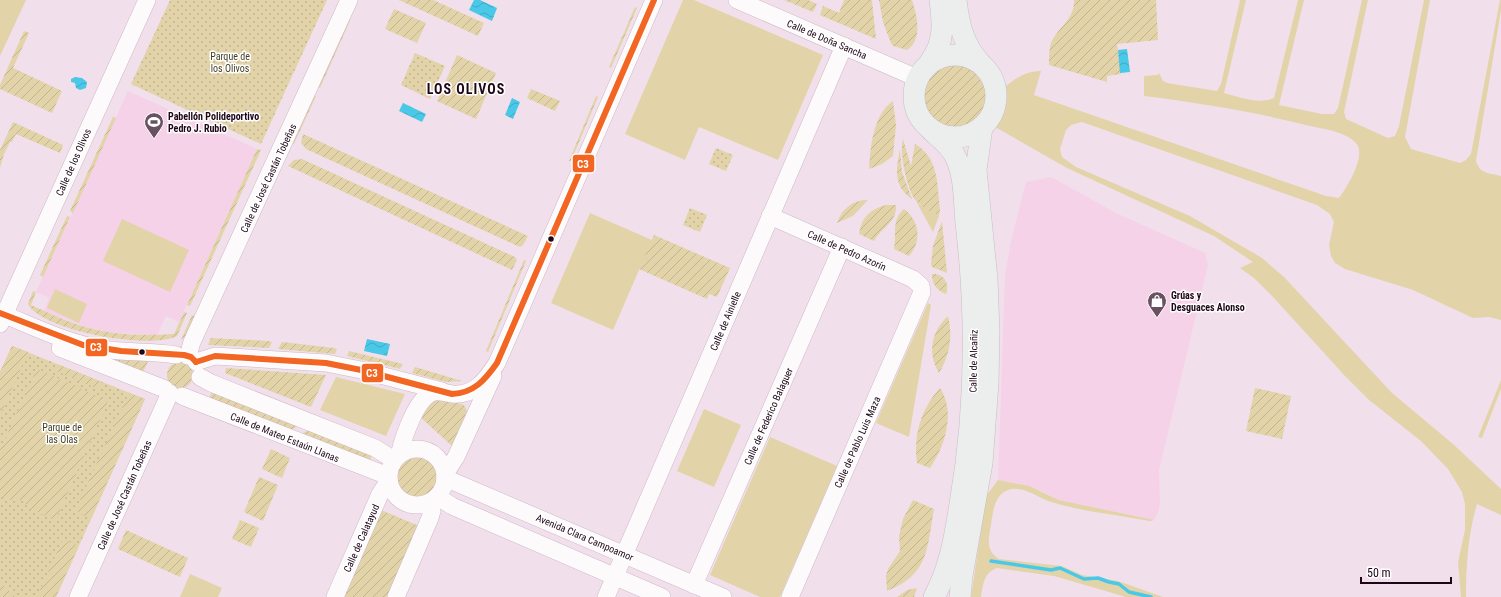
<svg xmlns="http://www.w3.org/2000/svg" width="1501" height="597" font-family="'Roboto Condensed',sans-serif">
<defs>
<pattern id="park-dots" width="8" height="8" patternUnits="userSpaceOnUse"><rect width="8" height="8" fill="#e2d3a9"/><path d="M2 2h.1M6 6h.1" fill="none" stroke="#c1b491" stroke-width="1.8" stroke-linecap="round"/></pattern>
<pattern id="garden-furrows" width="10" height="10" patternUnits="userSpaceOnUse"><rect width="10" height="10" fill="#e2d3a9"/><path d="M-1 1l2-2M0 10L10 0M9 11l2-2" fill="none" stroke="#c1b491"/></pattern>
<pattern id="water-waves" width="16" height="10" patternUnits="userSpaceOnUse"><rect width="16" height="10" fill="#4ac8e7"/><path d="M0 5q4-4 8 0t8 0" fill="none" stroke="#40aac5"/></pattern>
</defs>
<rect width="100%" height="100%" fill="#f1e0eb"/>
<g fill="#f5d2e8">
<path d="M128 91 257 149 179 322 166 316 157 335 106 332 82 326 44 311 49 298 36 292Z"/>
<path d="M1051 177 1116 213 1205 253 1208 265 1159 470 1160 503 1158 513 1154 520 1059 500 1044 492 1017 483 998 480 1005 276 1011 241 1026 182Z"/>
</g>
<g fill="#e2d3a9">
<path d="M0 0H26L0 56Z"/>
<path d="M683 0H694L823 55 778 160 699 127 685 160 625 134Z"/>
<path d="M1240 0H1246L1224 93C1240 97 1259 105 1274 98L1298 0H1304L1279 105 1322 114H1334L1338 108 1362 0H1368L1344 112 1346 119 1388 138 1395 136 1399 126 1424 0H1430L1405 137 1411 149 1460 163 1466 160 1471 154 1500 0H1501V10L1476 161C1480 174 1489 173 1501 176V320L1489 317 1473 318 1413 290 1345 269 1335 263 1331 256 1329 245 1334 222 1330 214 1317 205 1082 122 1071 125 1066 130 1060 149 1062 157 1076 167 1190 216 1262 258 1284 277 1392 393 1453 444 1501 489V515L1477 504C1468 534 1466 566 1466 597H1461L1458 562 1465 530V504L1462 492 1448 469 1421 441 1369 400 1345 376 1273 297 1254 278 1240 268 1253 262 1214 236 1067 168 995 127C1004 115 1009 101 1006 86 1017 77 1027 71 1041 71L1034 95 1326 196 1339 198C1347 187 1367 155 1356 143 1346 132 1324 129 1310 126 1255 112 1201 103 1144 96V76L1158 75 1159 73 1163 81 1167 83 1217 91 1221 84Z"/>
<path d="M917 203 939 216 933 232Z"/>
<path d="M590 213 652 240 613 330 551 303Z"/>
<path d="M122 219 189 250 170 292 103 261Z"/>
<path d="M55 289 87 304 79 323 47 308Z"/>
<path d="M928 303 931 305 909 437 876 423Z"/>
<path d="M336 377 405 394 386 436 320 410Z"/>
<path d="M1501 380V389L1482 438 1478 437Z"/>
<path d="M704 409 741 425 714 487 677 471Z"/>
<path d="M770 437 837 466 780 597H760L710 575Z"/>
<path d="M998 480 1029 486 1059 500 1154 520 1150 521C1118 515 1078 511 1048 501 1036 496 1021 485 1008 490 992 496 993 517 990 530 988 543 987 551 999 559L1062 566 1082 575 1118 581 1163 597H1126L1054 576 997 568C984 572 983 585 981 597H971L986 496Z"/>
<path d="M190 574 222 588 218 597H180Z"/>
</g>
<g fill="url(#park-dots)">
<path d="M170 0H327L261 144 131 84Z"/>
<path d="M415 53 445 66 430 99 401 85Z"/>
<path d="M716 148 733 155 726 171 709 164Z"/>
<path d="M690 208 707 215 700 232 683 225Z"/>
<path d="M12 346 145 399 56 597H0V372Z"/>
</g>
<g fill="url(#garden-furrows)">
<path d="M399 0H433L484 23 478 36Z"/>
<path d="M784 0H808L817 4 813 12Z"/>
<path d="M844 0H872L876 39 820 15 823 6 839 13Z"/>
<path d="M879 0H912C917 15 923 40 907 50L893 46 891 43 883 22Z"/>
<path d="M1074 0H1156L1158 40 1117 44 1121 74 1107 76V82L1049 65C1049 59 1049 49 1051 43 1058 27 1075 19 1074 0Z"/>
<path d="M635 7 637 8 611 68 609 67Z"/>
<path d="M394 9 426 23 417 43 385 29Z"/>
<path d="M348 20 350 21 320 88 318 87Z"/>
<path d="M24 31 29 33 13 68 62 91 52 113 0 89V85Z"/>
<path d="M457 55 496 73 476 119 437 101Z"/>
<circle cx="955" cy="96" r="34"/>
<path d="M531 89 560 101 555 111 527 98Z"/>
<path d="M314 95 316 96 294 144H292Z"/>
<path d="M596 96 598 97 571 161H569Z"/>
<path d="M893 101 896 125 893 156 882 164 869 169C870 149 873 114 893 101Z"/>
<path d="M113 117 116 118 73 213 70 211Z"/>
<path d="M13 122 63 145 60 153 16 134 12 142H10L4 154 0 168V150Z"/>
<path d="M303 134 528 236 523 245 520 247 306 149 301 143Z"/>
<path d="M903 139 911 166 915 144C939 158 937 184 940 209L939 216C932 212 923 208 917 202 907 192 899 152 903 139Z"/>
<path d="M257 149 261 150 190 306 187 305Z"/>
<path d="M900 149 902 172 912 199C893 186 896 170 900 149Z"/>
<path d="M302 159 515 257 517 260 512 270 288 166 294 160Z"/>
<path d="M868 200 853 216 837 223C842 208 853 200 868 200Z"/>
<path d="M886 205H896C897 223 882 227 874 241L859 234C861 218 870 209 886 205Z"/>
<path d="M904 209C920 221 922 242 909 256L894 249C897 234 891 220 904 209Z"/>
<path d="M67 216 70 217 43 277 40 275Z"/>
<path d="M942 221 947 273 932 267 931 264 933 246Z"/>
<path d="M654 235 730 268 717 297 709 294 707 299 639 269Z"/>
<path d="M524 260 526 261 488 352 486 351Z"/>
<path d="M932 274C944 273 950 284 946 294 936 290 932 284 932 274Z"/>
<path d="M33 291 36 292 31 305C47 312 65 321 82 326 111 335 143 336 174 334L184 312 187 313 177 336C150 350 42 331 28 304Z"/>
<path d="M192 315 200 319 185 337 181 340Z"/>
<path d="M948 316C953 336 950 355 939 373 927 353 931 332 948 316Z"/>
<path d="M22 326 150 357 141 377Z"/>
<path d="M211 338 268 341 272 342 269 348 208 345Z"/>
<path d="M282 342 334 348 337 349 335 354 278 349Z"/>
<path d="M12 346 28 352 0 415V372Z"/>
<path d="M349 351 403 364 400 369 347 356Z"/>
<circle cx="180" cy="375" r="13"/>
<path d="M57 364 102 382 98 389 54 370Z"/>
<path d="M415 367 462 381 446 382 412 373Z"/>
<path d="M226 368 326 375 311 407 225 373Z"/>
<path d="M40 370 106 400 107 404 57 517 54 520 29 508 22 500H11L0 496V450L35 373Z"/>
<path d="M213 388 302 424 285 433 208 402Z"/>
<path d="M940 388C956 412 945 446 930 468L917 463C913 435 921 409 940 388Z"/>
<path d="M1255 388 1291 396 1282 439 1246 431Z"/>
<path d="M129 393 145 399 91 519 75 511Z"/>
<path d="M439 397 464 405 467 411 452 446 420 417 428 400Z"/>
<path d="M313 428 373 452 368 466 301 434Z"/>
<path d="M271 449 290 458 282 478 262 469Z"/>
<circle cx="417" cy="477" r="21"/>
<path d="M259 477 278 485 263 521 244 512Z"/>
<path d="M913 500 934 509C927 548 929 575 887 591L886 576 888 569 900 551 899 536 903 519Z"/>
<path d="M381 510 419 526 388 597H343Z"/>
<path d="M240 520 259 528 251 547 232 539Z"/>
<path d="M126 530 188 558 180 577 118 549Z"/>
<path d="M63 539 79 546 56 597H37Z"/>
<path d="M0 583 16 597H0Z"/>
<path d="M917 588 914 597H897L907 590Z"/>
</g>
<g fill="url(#water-waves)">
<path d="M474 0H480L497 8 492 21 469 10Z"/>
<path d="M1127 49 1130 72 1120 73 1118 50Z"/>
<path d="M75 77 82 78 87 82 86 88 80 90 76 88 75 83 71 82V79Z"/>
<path d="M512 98 520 102 513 119 505 115Z"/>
<path d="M403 103 426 114 422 122 399 111Z"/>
<path d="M367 339 390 344 387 356 364 351Z"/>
</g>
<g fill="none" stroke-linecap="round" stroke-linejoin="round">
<path stroke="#4ac8e7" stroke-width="3.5" d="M991 561 1051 570 1060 568 1084 579 1098 578 1109 582 1119 584 1129 592 1151 597"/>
<defs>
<g id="minor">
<path d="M737 0 917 78"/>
<path d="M770 216 913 279 921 286 922 292 790 597"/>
<path d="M0 313C33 326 66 343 102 349 126 353 151 351 176 355"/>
<path d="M0 324 147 0"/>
<path d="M60 348 165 389"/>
<path d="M188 356 192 342 349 0"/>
<path d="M196 362 215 356 326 363 361 370 442 391"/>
<path d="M200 377 211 383 375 448 394 460"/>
<path d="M182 396 388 476"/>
<circle cx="417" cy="477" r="28"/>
<path d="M399 455C403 439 416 397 434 392 439 391 446 393 452 394 475 396 486 380 497 363L654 0"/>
<path d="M445 474 456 457 493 376"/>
<path d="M445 478 723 597"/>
<path d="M438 497 452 506 662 597"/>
<path d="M694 585 842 247"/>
<path d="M78 597 170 393"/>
<path d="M335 597 380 494 389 480"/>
<path d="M396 597 430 518 432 511 431 502"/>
<path d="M606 597 844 46"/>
</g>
<g id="major">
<path d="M956 0C959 25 963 44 980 63"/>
<circle cx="955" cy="96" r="41"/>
<path d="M930 62C945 42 943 23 940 0"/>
<path d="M932 131C941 139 951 146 956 158 965 177 964 202 966 223 977 317 976 411 960 504 955 536 950 568 934 597"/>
<path d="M960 597 962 576 982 463 988 384 989 331 987 279 976 170 982 127"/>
</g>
</defs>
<use href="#minor" stroke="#cdb8c6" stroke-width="18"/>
<use href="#major" stroke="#c9bdc5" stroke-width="22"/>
<use href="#minor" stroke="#fdfafc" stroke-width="17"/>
<use href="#major" stroke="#ebeeed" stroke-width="21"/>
<defs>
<g id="bus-1">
<path d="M0 313 83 345 121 351 184 355 191 357 196 362"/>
<path d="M196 362 215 356 326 363 361 370 452 394C474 393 485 380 497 363L654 0"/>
</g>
</defs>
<use href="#bus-1" stroke="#fff" stroke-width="9"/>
<use href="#bus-1" stroke="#f26522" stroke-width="6"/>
</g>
<defs>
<symbol id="stadium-pin" viewBox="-11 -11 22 30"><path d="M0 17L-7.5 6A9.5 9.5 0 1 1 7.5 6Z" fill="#685261" stroke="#fff"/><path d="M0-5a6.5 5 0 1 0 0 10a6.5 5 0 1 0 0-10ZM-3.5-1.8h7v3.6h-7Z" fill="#fff"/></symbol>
<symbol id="shop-pin" viewBox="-11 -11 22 30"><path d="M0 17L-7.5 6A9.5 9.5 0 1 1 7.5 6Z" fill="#685261" stroke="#fff"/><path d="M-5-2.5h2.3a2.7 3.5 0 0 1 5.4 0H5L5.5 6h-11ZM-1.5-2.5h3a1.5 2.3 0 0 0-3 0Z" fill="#fff"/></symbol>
</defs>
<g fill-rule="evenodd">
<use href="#stadium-pin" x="143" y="111" width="22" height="30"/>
<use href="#shop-pin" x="1146" y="290" width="22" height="30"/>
</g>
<g fill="#1e0517" stroke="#fff" stroke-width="1.5">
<circle cx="551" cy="239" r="3.5"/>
<circle cx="142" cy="352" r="3.5"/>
</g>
<g text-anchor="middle" stroke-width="3" stroke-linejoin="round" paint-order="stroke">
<g font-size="10" fill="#1e0517" stroke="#fff">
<text transform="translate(827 39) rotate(23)" y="4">Calle de Doña Sancha</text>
<text transform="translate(73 162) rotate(-66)" y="4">Calle de los Olivos</text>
<text transform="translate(268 178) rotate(-65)" y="4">Calle de José Castán Tobeñas</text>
<text transform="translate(847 250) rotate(24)" y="4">Calle de Pedro Azorín</text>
<text transform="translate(725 321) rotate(-67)" y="4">Calle de Ainielle</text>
<text transform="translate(973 361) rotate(-89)" y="4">Calle de Alcañiz</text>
<text transform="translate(768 416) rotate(-66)" y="4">Calle de Federico Balaguer</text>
<text transform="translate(285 437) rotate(22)" y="4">Calle de Mateo Estaún Llanas</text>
<text transform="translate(857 442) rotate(-66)" y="4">Calle de Pablo Luis Maza</text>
<text transform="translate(124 495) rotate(-66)" y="4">Calle de José Castán Tobeñas</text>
<text transform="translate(585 537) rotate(23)" y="4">Avenida Clara Campoamor</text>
<text transform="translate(361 538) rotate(-66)" y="4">Calle de Calatayud</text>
</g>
<g font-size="10" fill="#433f26" stroke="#fff">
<text x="230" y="60">Parque de<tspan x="230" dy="12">los Olivos</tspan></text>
<text x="62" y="431">Parque de<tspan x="62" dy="12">las Olas</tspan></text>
</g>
<g font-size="10" font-weight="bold" fill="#1e0517" stroke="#fff" text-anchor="start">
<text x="168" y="120">Pabellón Polideportivo<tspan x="168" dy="12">Pedro J. Rubio</tspan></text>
<text x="1171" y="299">Grúas y<tspan x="1171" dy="12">Desguaces Alonso</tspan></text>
</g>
<g font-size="14" font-weight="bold" letter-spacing="1" fill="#1e0517" stroke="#fff">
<text x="466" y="94">LOS OLIVOS</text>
</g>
</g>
<g stroke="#fff" stroke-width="1.5">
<rect x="572" y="154" width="23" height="19" rx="4" fill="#f26522"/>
<rect x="85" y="338" width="23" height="19" rx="4" fill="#f26522"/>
<rect x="361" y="363" width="23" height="20" rx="4" fill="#f26522"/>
</g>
<g font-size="11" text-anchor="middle" font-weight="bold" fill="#fff">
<text x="583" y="168">C3</text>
<text x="96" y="351">C3</text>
<text x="372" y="377">C3</text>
</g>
<path d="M1361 577v6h90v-6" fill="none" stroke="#1e0517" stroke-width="2"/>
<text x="1367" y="577" font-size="12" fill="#1e0517" stroke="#ffffff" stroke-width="3" paint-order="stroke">50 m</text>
</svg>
